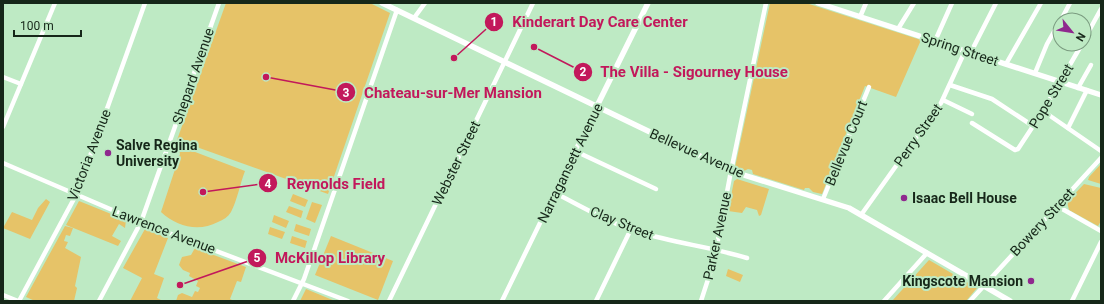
<svg xmlns="http://www.w3.org/2000/svg" width="1104" height="304" font-family="Roboto,sans-serif">
<rect width="100%" height="100%" fill="#beeac4"/>
<g fill="#e6c368">
<path d="M226 3H370L390 13 328 194 177 140Z"/>
<path d="M770 3H806L921 40 896 97 865 86 822 194 813 192 809 188H805L804 190 753 174 752 170 748 169 744 171 735 167Z"/>
<path d="M182 147 245 171C240 184 237 201 231 212 228 217 223 220 218 222 199 232 177 227 161 212L180 154 179 149Z"/>
<path d="M1101 164V184L1088 180 1089 177Z"/>
<path d="M737 179 769 189 761 215 759 216 757 210 746 207 742 213 728 211 734 181Z"/>
<path d="M1084 184 1101 188V221L1098 226 1069 210 1067 202Z"/>
<path d="M293 194 308 200 305 207 290 201Z"/>
<path d="M46 199 50 202 30 239 3 228 12 212 32 220 38 208Z"/>
<path d="M79 201 126 220 125 228 119 224 112 236 121 241 118 246 66 225Z"/>
<path d="M312 202 322 205 315 223 306 219Z"/>
<path d="M289 206 303 211 301 218 286 212Z"/>
<path d="M274 215 289 221 286 228 272 222Z"/>
<path d="M296 224 311 229 309 236 294 231Z"/>
<path d="M65 226 73 228 70 236 66 235 64 241 68 242 65 248 81 257 75 286 77 288 74 301H35L26 297Z"/>
<path d="M270 227 285 232 282 239 268 234Z"/>
<path d="M145 229 168 238 154 274 164 278 157 298 163 301H130L142 278 123 268Z"/>
<path d="M292 236 307 241 305 248 290 243Z"/>
<path d="M331 236 393 261 378 300 315 275Z"/>
<path d="M195 248 246 267 241 282 237 281 230 299 234 301H176L178 295 182 293 192 297 195 291 198 292 200 288 196 286 198 281 189 276 190 273 183 270 179 265 182 257 191 255Z"/>
<path d="M929 260 977 288 966 301H892Z"/>
<path d="M728 269 743 275 740 282 726 276Z"/>
<path d="M306 289 335 301H300Z"/>
</g>
<g fill="none" stroke-linecap="round" stroke-linejoin="round">
<g stroke="#fff" stroke-width="4.5">
<path d="M860 17 866 3"/>
<path d="M414 18 425 3"/>
<path d="M1061 20 1070 3"/>
<path d="M898 29 914 3"/>
<path d="M1084 40 1101 9"/>
<path d="M935 41 952 3"/>
<path d="M971 52 996 3"/>
<path d="M1006 64 1041 3"/>
<path d="M1035 73 1047 44 1060 21"/>
<path d="M3 77 21 84"/>
<path d="M950 85 992 99 1033 126"/>
<path d="M1078 88 1091 65"/>
<path d="M943 100 972 114"/>
<path d="M1043 111 1101 151"/>
<path d="M972 123 1015 150 1018 149 1043 111 1082 44"/>
<path d="M3 127 55 3"/>
<path d="M1068 128 1087 90"/>
<path d="M575 151 656 189"/>
<path d="M3 163 145 224 348 301"/>
<path d="M555 193C581 206 611 224 639 232 674 243 711 247 747 258"/>
<path d="M823 199 869 87"/>
<path d="M1057 206 1101 231"/>
<path d="M861 215 941 103 965 51"/>
<path d="M3 295 18 301"/>
<path d="M19 301 76 195 145 3"/>
<path d="M99 301 141 222 219 3"/>
<path d="M293 301 304 279 397 10"/>
<path d="M389 301 533 3"/>
<path d="M502 301 597 106"/>
<path d="M596 301 631 229"/>
<path d="M701 301 714 261 731 171 766 3"/>
<path d="M884 301 927 253"/>
<path d="M970 301 1101 158"/>
<path d="M1072 301 1101 242"/>
</g>
<g stroke="#fff" stroke-width="5.5">
<path d="M382 3 731 171 849 208 1010 301"/>
<path d="M818 3 1101 95"/>
<path d="M597 106 648 3"/>
</g>
</g>
<g fill="#8f288e" stroke="#beeac4" stroke-width="1.5">
<circle cx="108" cy="153" r="4"/>
<circle cx="904" cy="198" r="4"/>
<circle cx="1031" cy="281" r="4"/>
</g>
<g text-anchor="middle" stroke-width="4" stroke-linejoin="round" paint-order="stroke">
<g font-size="14" fill="#162719" stroke="#beeac4">
<text transform="translate(960 49) rotate(18)" y="5">Spring Street</text>
<text transform="translate(193 76) rotate(-71)" y="5">Shepard Avenue</text>
<text transform="translate(1051 96) rotate(-59)" y="5">Pope Street</text>
<text transform="translate(918 135) rotate(-55)" y="5">Perry Street</text>
<text transform="translate(846 143) rotate(-68)" y="5">Bellevue Court</text>
<text transform="translate(697 153) rotate(24)" y="5">Bellevue Avenue</text>
<text transform="translate(89 155) rotate(-69)" y="5">Victoria Avenue</text>
<text transform="translate(456 163) rotate(-64)" y="5">Webster Street</text>
<text transform="translate(570 163) rotate(-64)" y="5">Narragansett Avenue</text>
<text transform="translate(1042 222) rotate(-47)" y="5">Bowery Street</text>
<text transform="translate(622 223) rotate(22)" y="5">Clay Street</text>
<text transform="translate(164 230) rotate(21)" y="5">Lawrence Avenue</text>
<text transform="translate(717 236) rotate(-78)" y="5">Parker Avenue</text>
</g>
<g font-size="14" font-weight="bold" fill="#162719" stroke="#beeac4" text-anchor="start">
<text x="116" y="150">Salve Regina<tspan x="116" dy="16">University</tspan></text>
<text x="912" y="203">Isaac Bell House</text>
<text x="1023" y="286" text-anchor="end">Kingscote Mansion</text>
</g>
</g>
<path fill="none" stroke="#c2185b" stroke-width="1.5" d="M454 58L494 22M534 47L583 72M266 77L346 92M203 192L268 183M180 285L257 258"/>
<g fill="#c2185b" stroke="#beeac4" stroke-width="1.5">
<circle cx="454" cy="58" r="4"/>
<circle cx="534" cy="47" r="4"/>
<circle cx="266" cy="77" r="4"/>
<circle cx="203" cy="192" r="4"/>
<circle cx="180" cy="285" r="4"/>
<circle cx="494" cy="22" r="10"/>
<circle cx="583" cy="72" r="10"/>
<circle cx="346" cy="92" r="10"/>
<circle cx="268" cy="183" r="10"/>
<circle cx="257" cy="258" r="10"/>
</g>
<g font-size="12" text-anchor="middle" font-weight="bold" fill="#fff">
<text x="494" y="26">1</text>
<text x="583" y="76">2</text>
<text x="346" y="97">3</text>
<text x="268" y="188">4</text>
<text x="257" y="262">5</text>
</g>
<g font-size="15" text-anchor="middle" font-weight="bold" fill="#c2185b" stroke="#beeac4" stroke-width="4" stroke-linejoin="round" paint-order="stroke">
<text x="600" y="27">Kinderart Day Care Center</text>
<text x="694" y="77">The Villa - Sigourney House</text>
<text x="453" y="98">Chateau-sur-Mer Mansion</text>
<text x="336" y="189">Reynolds Field</text>
<text x="330" y="263">McKillop Library</text>
</g>
<rect width="1104" height="304" fill="none" stroke="#162719" stroke-width="8"/>
<g transform="translate(1072 32) rotate(120)"><circle r="19" fill="#beeac4" stroke="#7b9c80"/>
<path d="M0-3L7 15L0 10L-7 15Z" fill="#8f288e"/>
<text y="-6" font-size="11" font-weight="bold" text-anchor="middle" fill="#162719">N</text>
</g>
<path d="M14 30v6h67v-6" fill="none" stroke="#162719" stroke-width="2"/>
<text x="20" y="30" font-size="12" fill="#162719" stroke="#beeac4" stroke-width="3" paint-order="stroke">100 m</text>
</svg>
